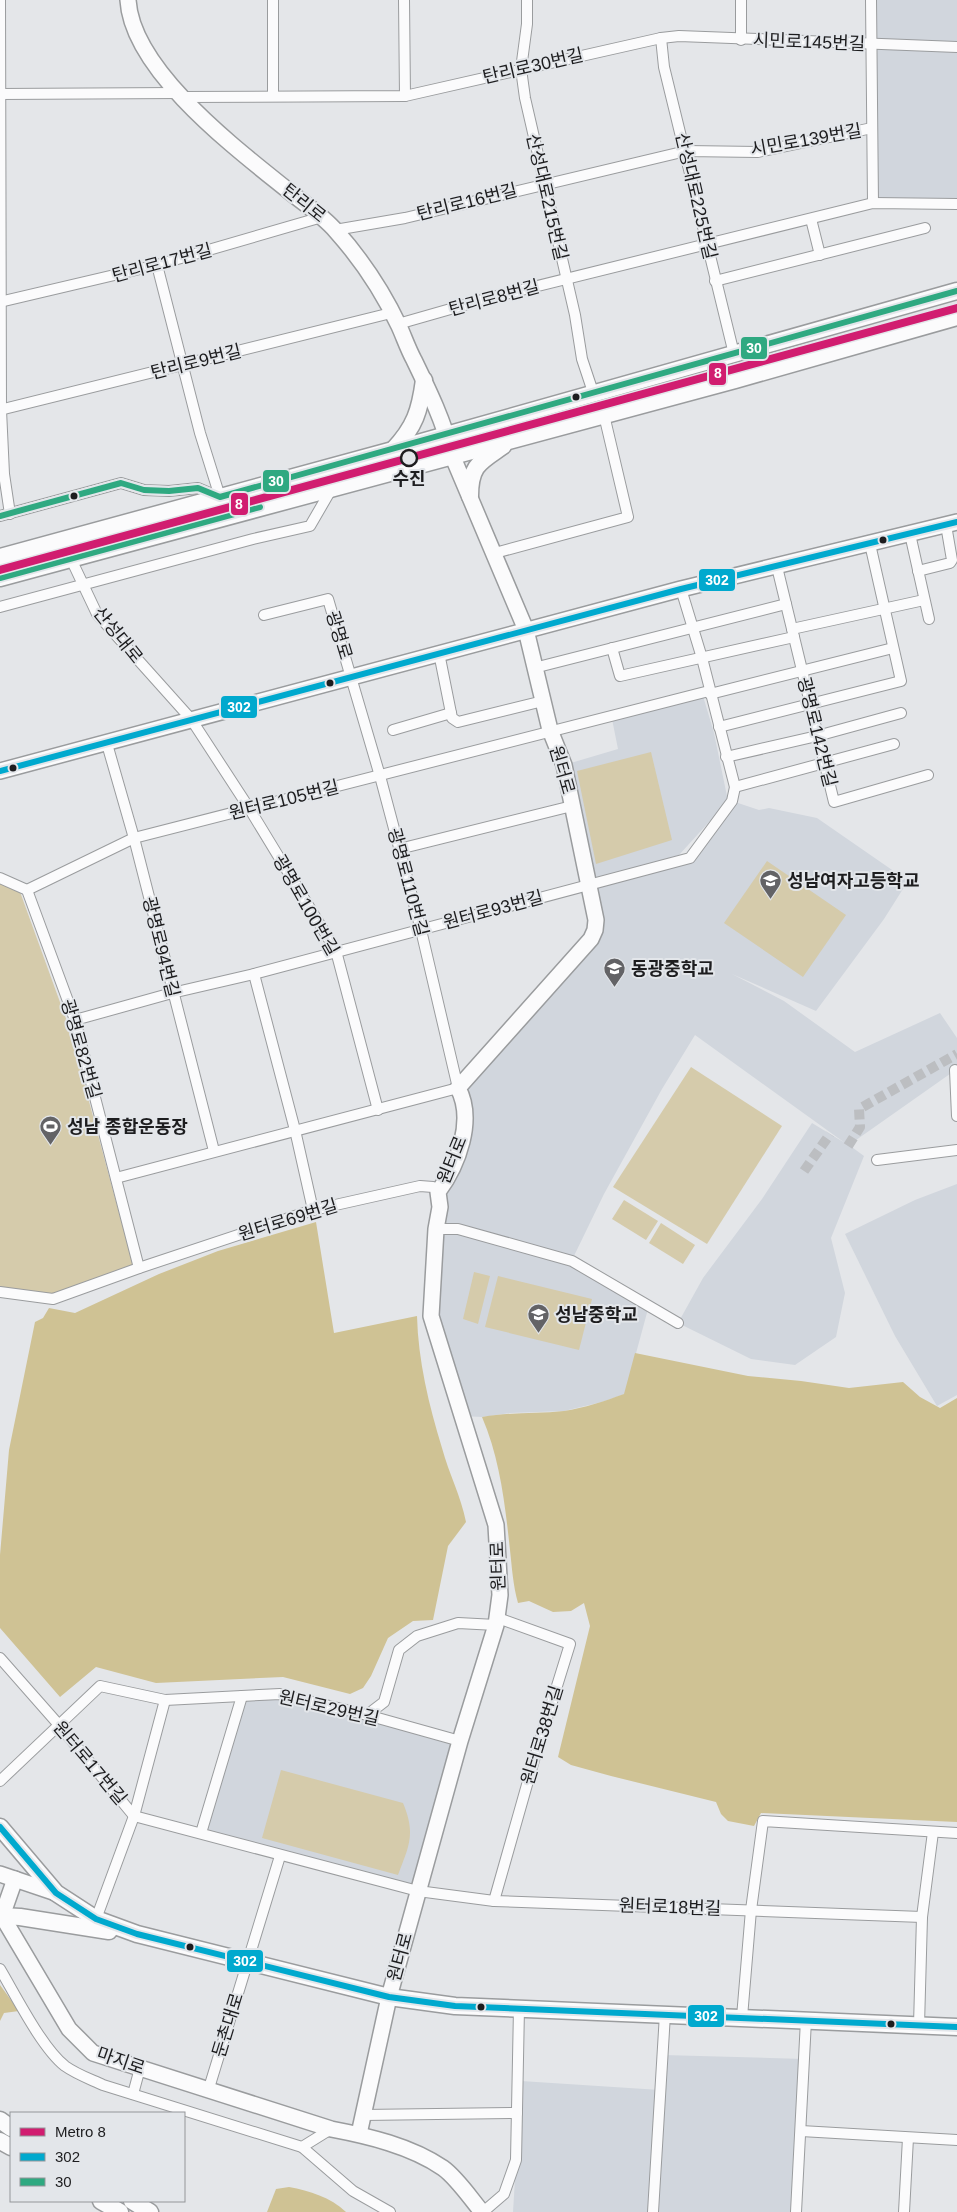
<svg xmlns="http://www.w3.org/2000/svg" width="957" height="2212" font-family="Arial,'Noto Sans KR',sans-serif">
<rect width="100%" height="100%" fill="#e4e6e9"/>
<g fill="#d1d6dd">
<path d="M875 0H957V200L875 201Z"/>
<path d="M703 696 714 733 728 801 679 855 590 881 564 765 618 749 612 719Z"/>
<path d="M732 801 759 810 769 808 817 818 908 881 884 919 816 1011 732 974 784 1001 855 1052 940 1013 957 1038V1069L849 1145 864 1156 831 1238 845 1293 836 1337 795 1365 751 1359 678 1323 703 1278 762 1199 812 1123 845 1143 695 1035 662 1089 604 1194 572 1260 648 1309 625 1394 602 1402 564 1411 510 1413 482 1417 462 1416 431 1316 438 1192 463 1138 462 1084 593 935 588 885 690 858Z"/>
<path d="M957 1184V1395L937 1406 895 1336 845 1234 915 1200Z"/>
<path d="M280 1694 460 1741 418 1891 201 1833 242 1696Z"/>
<path d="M663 2055 804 2059 795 2212H513L521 2081 660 2090Z"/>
</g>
<g fill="#d5cbab">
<path d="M651 752 672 840 596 864 577 771Z"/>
<path d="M767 861 846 915 803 977 724 923Z"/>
<path d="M0 883 19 889 69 1027 133 1265 53 1299 0 1292Z"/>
<path d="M691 1067 782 1126 707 1244 613 1187Z"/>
<path d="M624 1200 658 1221 646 1240 612 1219Z"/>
<path d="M661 1223 695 1245 683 1264 649 1243Z"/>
<path d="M474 1272 490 1276 478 1324 463 1319Z"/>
<path d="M498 1276 592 1299 579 1350 485 1327Z"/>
<path d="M281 1770 403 1803C416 1834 409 1846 398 1875L262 1838Z"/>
</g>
<g fill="#cfc294">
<path d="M316 1222 334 1333 417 1316C418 1360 429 1406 442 1448 449 1474 461 1496 466 1522L448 1546 433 1620 413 1621 388 1638 371 1676 363 1688 350 1694 283 1677 156 1683 96 1667 60 1697 0 1628V1555L9 1450 35 1322 43 1318 49 1308 75 1313 159 1274 218 1251Z"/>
<path d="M635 1353 748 1376 801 1381 849 1388 903 1382 920 1397 940 1408 957 1398V1822L761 1813 754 1826 728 1821 721 1814 716 1802 611 1776 571 1765 558 1757 590 1626 584 1603 571 1611 553 1612 529 1601 518 1603C513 1585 512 1568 510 1550 505 1504 500 1459 482 1417 510 1412 536 1414 564 1411 584 1408 605 1401 624 1394Z"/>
<path d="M0 1985 19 2011 4 2013 0 2021Z"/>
<path d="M289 2187C310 2191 330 2197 346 2212H267L276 2189Z"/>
</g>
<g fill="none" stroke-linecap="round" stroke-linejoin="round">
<g stroke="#bcbec1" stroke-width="10" stroke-dasharray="10 5" stroke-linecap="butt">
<path d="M848 1146 860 1127 859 1109 957 1054"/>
<path d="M804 1171 830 1134"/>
</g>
<defs>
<g id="street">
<path d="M0 0 1 410 4 474 10 514"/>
<path d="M273 0V96"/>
<path d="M404 0 405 96"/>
<path d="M527 0V24L521 69 525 98 575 315 582 359 593 392"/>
<path d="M871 0 873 203"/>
<path d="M661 38 664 67 734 354"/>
<path d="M741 40V0"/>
<path d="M0 94 178 93"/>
<path d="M182 97 405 96 661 38 679 36 957 47"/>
<path d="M811 219 820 255"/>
<path d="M335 230 405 218 686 151 758 152 872 128"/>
<path d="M157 265 200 433 220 497"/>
<path d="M715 281 925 228"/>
<path d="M0 302 157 265 322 217"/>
<path d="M398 324 489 298 873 203 957 204"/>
<path d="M0 410 391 313"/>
<path d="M0 516 121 483 144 490 169 491 198 488 219 497"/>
<path d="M910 534 929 619"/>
<path d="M495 553 628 517 604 415"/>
<path d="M71 559 97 614 191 719 249 808 336 951 378 1110"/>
<path d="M777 567 834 802 928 775"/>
<path d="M918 571 950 563 952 560 946 525"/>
<path d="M0 607 253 539 310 526 332 488"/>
<path d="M792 629 924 600"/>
<path d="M612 648 620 676 794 637"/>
<path d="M439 653 452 718 458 722 543 701"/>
<path d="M534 668 786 604"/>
<path d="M710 694 893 648"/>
<path d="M719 727 901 681 870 544"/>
<path d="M393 730 451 713"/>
<path d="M107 744 134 838 214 1151"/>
<path d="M726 757 817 736 901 713"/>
<path d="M735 787 894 744"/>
<path d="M399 849 572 806"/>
<path d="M0 878 27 890 75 1020 139 1268"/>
<path d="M27 890 134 838 709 691"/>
<path d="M254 974 295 1130 313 1210"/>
<path d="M75 1020 172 993 254 974 690 858 732 801 735 787 702 658 681 589"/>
<path d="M955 1070 957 1116"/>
<path d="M877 1160 957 1150"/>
<path d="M116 1178 458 1088 421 930 380 776 328 599 264 615"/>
<path d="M436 1229H458L572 1261 678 1323"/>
<path d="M0 1292 53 1299 139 1268 313 1210 420 1186 433 1187 438 1192"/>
<path d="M0 1658 59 1725 134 1816 418 1891 494 1901 922 1917"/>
<path d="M367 1715 384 1702 399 1650 417 1636 458 1623 496 1625"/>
<path d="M0 1781 100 1686 165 1700 280 1694 367 1715 460 1741"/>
<path d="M201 1833 242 1696"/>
<path d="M494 1901 534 1760 570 1644 498 1618"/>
<path d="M96 1919 134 1816 165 1700"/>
<path d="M0 1969C16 1996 42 2048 65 2066 76 2074 90 2079 103 2085L302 2147 331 2129"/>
<path d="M742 2017 751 1910 763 1821 957 1833"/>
<path d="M919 2025 922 1917 933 1832"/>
<path d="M209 2088 280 1856"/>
<path d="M133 2094 140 2068"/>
<path d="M363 2115 517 2113"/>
<path d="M801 2131 957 2140"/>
<path d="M302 2147 353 2191 390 2212"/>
<path d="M483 2212 504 2194 516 2160 519 2008"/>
<path d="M653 2212 665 2014"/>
<path d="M796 2212 806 2020"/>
<path d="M904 2212 908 2138"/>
</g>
<g id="secondary">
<path d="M128 0C132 71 238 150 290 192 306 205 323 216 336 231 361 259 383 292 399 326 404 337 408 349 414 360 429 391 444 422 452 455L526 630 550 730 564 765 596 920 595 930 591 939 458 1088C475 1120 458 1165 438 1192L440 1207 436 1229 431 1316 496 1525 500 1595 496 1625 460 1741 389 1997 359 2134"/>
<path d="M0 771 681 589 957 522"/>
<path d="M0 1874 56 1893"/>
<path d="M15 1879 2 1916 69 2029 93 2053 331 2129C368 2136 411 2146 443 2168 457 2178 471 2199 482 2212"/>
</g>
<g id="primary">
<path d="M393 450C415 427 420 410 424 380"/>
<path d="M470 496C470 465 480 462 503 446"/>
<path d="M0 557 393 450 957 291"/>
<path d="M0 578 735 380 957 317"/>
<path d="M0 1827 56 1893 96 1919 137 1934 389 1997 455 2006 957 2027"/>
<path d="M2 1916 20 1917 109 1931"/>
<path d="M0 2120 11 2128"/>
<path d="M0 2141 11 2147"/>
<path d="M101 2201 120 2212"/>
<path d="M132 2201 150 2212"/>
</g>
</defs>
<use href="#street" stroke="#9a9c9e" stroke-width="12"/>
<use href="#secondary" stroke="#9a9c9e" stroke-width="18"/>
<use href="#primary" stroke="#9a9c9e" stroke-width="19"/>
<use href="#street" stroke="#fbfbfc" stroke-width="10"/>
<use href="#secondary" stroke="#fbfbfc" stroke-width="15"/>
<use href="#primary" stroke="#fbfbfc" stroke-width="16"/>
<defs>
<g id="bus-1">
<path d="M0 771 681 589 957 522"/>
<path d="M0 1827 56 1893 96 1919 137 1934 389 1997 455 2006 957 2027"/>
</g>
<g id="bus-2">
<path d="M0 516 121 483 144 490 169 491 198 488 220 497 957 291"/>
<path d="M0 578 260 507"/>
</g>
</defs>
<use href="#bus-1" stroke="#e3e6ea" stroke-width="10"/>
<use href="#bus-2" stroke="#e3e6ea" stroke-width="10"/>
<use href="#bus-1" stroke="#00a9ce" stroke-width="6"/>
<use href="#bus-2" stroke="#2fa981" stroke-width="6"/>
<defs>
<path id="metro-1" d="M0 570 957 308"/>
</defs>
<use href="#metro-1" stroke="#e3e6ea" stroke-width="11"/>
<use href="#metro-1" stroke="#d11d70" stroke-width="8"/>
</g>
<defs>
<symbol id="school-pin" viewBox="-11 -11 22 30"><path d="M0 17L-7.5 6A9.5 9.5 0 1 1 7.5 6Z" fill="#636366" stroke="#e3e6ea"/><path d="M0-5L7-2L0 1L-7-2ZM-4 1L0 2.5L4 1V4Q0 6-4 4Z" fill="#fff"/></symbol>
<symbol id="stadium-pin" viewBox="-11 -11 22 30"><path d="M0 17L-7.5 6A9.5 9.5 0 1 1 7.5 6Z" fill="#636366" stroke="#e3e6ea"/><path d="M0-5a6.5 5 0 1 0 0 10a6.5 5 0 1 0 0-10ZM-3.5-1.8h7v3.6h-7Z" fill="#fff"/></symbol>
</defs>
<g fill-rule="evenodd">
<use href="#school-pin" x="758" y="868" width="25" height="34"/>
<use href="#school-pin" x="602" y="956" width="25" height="34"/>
<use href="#stadium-pin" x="38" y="1114" width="25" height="34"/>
<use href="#school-pin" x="526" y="1302" width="25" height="34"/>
</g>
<g fill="#1d1d1f" stroke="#e3e6ea" stroke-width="2">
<circle cx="576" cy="397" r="4.5"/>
<circle cx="74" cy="496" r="4.5"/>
<circle cx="883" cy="540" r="4.5"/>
<circle cx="330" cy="683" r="4.5"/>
<circle cx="13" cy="768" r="4.5"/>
<circle cx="190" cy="1947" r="4.5"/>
<circle cx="481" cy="2007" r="4.5"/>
<circle cx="891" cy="2024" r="4.5"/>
</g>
<circle fill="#e3e6ea" stroke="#1d1d1f" stroke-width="2.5" cx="409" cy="458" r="8"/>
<g text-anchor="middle" stroke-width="4" stroke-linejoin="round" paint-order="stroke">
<g font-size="18" fill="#1d1d1f" stroke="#e3e6ea">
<text transform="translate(809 42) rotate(2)" y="6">시민로145번길</text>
<text transform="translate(533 66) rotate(-13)" y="6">탄리로30번길</text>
<text transform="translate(806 140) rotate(-10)" y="6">시민로139번길</text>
<text transform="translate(696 196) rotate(77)" y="6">산성대로225번길</text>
<text transform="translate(547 197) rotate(77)" y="6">산성대로215번길</text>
<text transform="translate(467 202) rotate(-14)" y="6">탄리로16번길</text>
<text transform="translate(304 203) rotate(39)" y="6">탄리로</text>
<text transform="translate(162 263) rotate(-15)" y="6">탄리로17번길</text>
<text transform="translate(494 298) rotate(-15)" y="6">탄리로8번길</text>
<text transform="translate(196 362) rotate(-14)" y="6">탄리로9번길</text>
<text transform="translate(118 635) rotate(51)" y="6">산성대로</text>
<text transform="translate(339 635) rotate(73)" y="6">광명로</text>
<text transform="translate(817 732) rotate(76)" y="6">광명로142번길</text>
<text transform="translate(562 770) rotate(74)" y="6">원터로</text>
<text transform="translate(284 800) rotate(-14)" y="6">원터로105번길</text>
<text transform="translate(408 882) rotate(75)" y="6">광명로110번길</text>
<text transform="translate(306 905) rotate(60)" y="6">광명로100번길</text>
<text transform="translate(493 910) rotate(-15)" y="6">원터로93번길</text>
<text transform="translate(161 947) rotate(76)" y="6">광명로94번길</text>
<text transform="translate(81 1049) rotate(74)" y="6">광명로82번길</text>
<text transform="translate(452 1160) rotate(-68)" y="6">원터로</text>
<text transform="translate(288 1220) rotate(-17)" y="6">원터로69번길</text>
<text transform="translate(498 1566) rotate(-92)" y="6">원터로</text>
<text transform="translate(329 1708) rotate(13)" y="6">원터로29번길</text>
<text transform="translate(542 1735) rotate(-73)" y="6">원터로38번길</text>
<text transform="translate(90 1763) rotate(50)" y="6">원터로17번길</text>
<text transform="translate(670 1907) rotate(2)" y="6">원터로18번길</text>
<text transform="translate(400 1957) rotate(-75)" y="6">원터로</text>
<text transform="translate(228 2025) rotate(-73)" y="6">둔촌대로</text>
<text transform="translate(121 2061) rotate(19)" y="6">마지로</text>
</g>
<g font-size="18" font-weight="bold" fill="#1d1d1f" stroke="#e3e6ea">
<text x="409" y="485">수진</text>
</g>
<g font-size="18" font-weight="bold" fill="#1d1d1f" stroke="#e3e6ea" text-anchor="start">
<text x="787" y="887">성남여자고등학교</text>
<text x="631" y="975">동광중학교</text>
<text x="67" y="1133">성남 종합운동장</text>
<text x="555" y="1321">성남중학교</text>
</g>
</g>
<g stroke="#e3e6ea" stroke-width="2">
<rect x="740" y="336" width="28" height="24" rx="5" fill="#2fa981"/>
<rect x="708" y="362" width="19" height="24" rx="5" fill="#d11d70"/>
<rect x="262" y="469" width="28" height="24" rx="5" fill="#2fa981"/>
<rect x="230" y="492" width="19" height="24" rx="5" fill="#d11d70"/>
<rect x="698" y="568" width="38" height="24" rx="5" fill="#00a9ce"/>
<rect x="220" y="695" width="38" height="24" rx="5" fill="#00a9ce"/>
<rect x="226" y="1949" width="38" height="24" rx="5" fill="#00a9ce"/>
<rect x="687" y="2004" width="38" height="24" rx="5" fill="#00a9ce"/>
</g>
<g font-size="14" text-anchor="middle" font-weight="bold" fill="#fff">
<text x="754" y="353">30</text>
<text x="718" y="378">8</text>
<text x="276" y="486">30</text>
<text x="239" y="509">8</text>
<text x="717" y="585">302</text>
<text x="239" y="712">302</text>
<text x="245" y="1966">302</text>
<text x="706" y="2021">302</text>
</g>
<rect x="10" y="2112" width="175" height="90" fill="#e3e6ea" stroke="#949699"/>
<rect x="20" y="2128" width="25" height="8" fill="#d11d70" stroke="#949699"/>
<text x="55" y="2137" font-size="15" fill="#1d1d1f">Metro 8</text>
<rect x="20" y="2153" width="25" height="8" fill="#00a9ce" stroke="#949699"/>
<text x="55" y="2162" font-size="15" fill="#1d1d1f">302</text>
<rect x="20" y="2178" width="25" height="8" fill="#2fa981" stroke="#949699"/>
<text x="55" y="2187" font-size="15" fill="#1d1d1f">30</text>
</svg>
